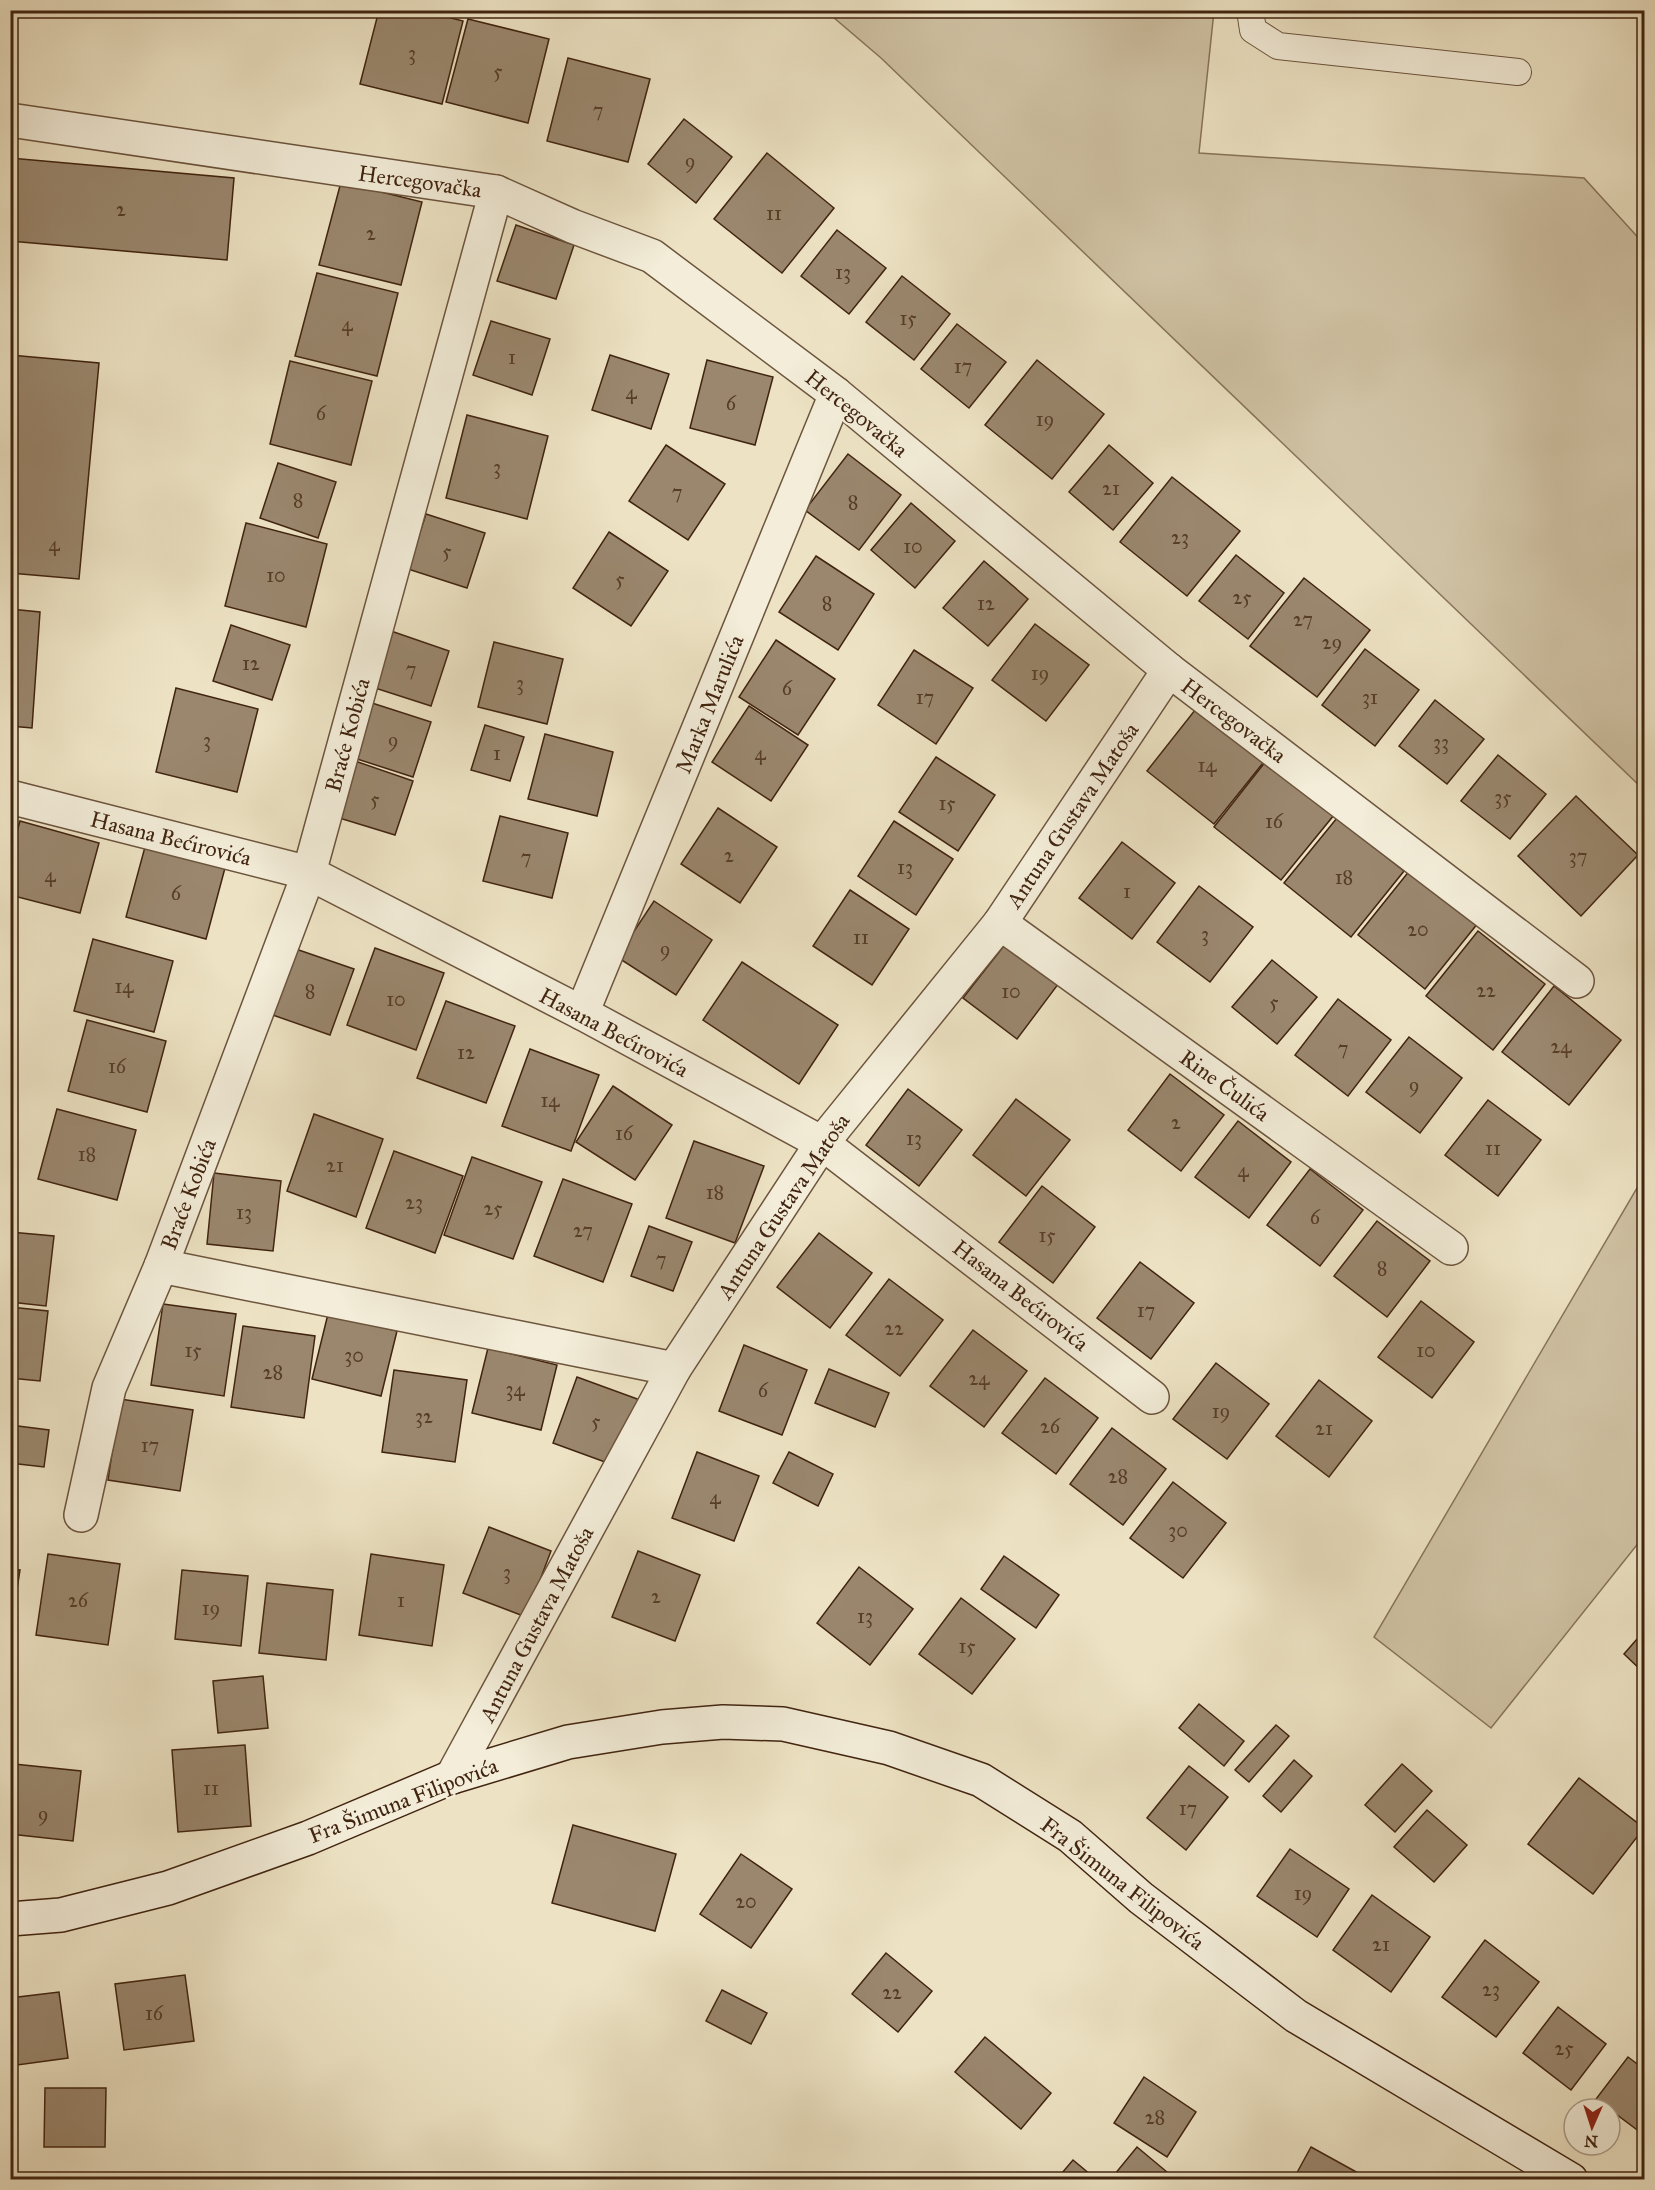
<svg xmlns="http://www.w3.org/2000/svg" width="1655" height="2190" font-family="'IM FELL Great Primer',serif">
<rect width="100%" height="100%" fill="#ede3c4"/>
<filter id="stains"><feTurbulence type="fractalNoise" baseFrequency=".00333" numOctaves="4"/><feColorMatrix values="0 0 0 0 .2 0 0 0 0 .09 0 0 0 0 .02 0 0 0 .5 -.17"/></filter>
<radialGradient id="worn" r=".72"><stop offset=".6" stop-color="#630" stop-opacity="0"/><stop offset="1" stop-color="#630" stop-opacity=".3"/></radialGradient>
<g fill="#d0c3a5" stroke="#88745a" stroke-width="1.5">
<path d="M826 11H1214L1199 153 1584 178 1644 244V790L881 58Z"/>
<path d="M1644 1176V1536L1491 1728 1374 1637Z"/>
</g>
<g fill="#9a876e" stroke="#412410" stroke-width="1.5">
<path d="M379 10H420L463 21 442 104 360 84Z"/>
<path d="M468 19 549 39 528 123 446 102Z"/>
<path d="M568 58 650 79 628 162 547 141Z"/>
<path d="M684 119 732 157 696 203 648 164Z"/>
<path d="M767 153 834 208 782 273 714 219Z"/>
<path d="M10 158 234 178 227 260 10 241Z"/>
<path d="M341 182 422 202 401 285 319 265Z"/>
<path d="M516 225 574 245 556 299 497 281Z"/>
<path d="M837 230 886 268 849 314 801 276Z"/>
<path d="M317 273 398 293 377 376 295 356Z"/>
<path d="M902 276 950 314 914 360 866 322Z"/>
<path d="M491 321 550 339 532 395 473 375Z"/>
<path d="M957 324 1006 362 969 408 921 369Z"/>
<path d="M10 355 99 363 79 579 10 573Z"/>
<path d="M610 355 669 374 651 429 592 410Z"/>
<path d="M707 360 773 377 755 445 690 428Z"/>
<path d="M1037 360 1104 414 1052 479 985 425Z"/>
<path d="M290 361 372 381 351 465 270 444Z"/>
<path d="M467 415 548 436 527 519 446 498Z"/>
<path d="M666 445 725 484 688 540 629 501Z"/>
<path d="M1109 445 1153 483 1113 530 1069 492Z"/>
<path d="M848 454 901 495 859 550 805 510Z"/>
<path d="M278 463 336 482 318 538 260 518Z"/>
<path d="M1172 477 1240 531 1187 596 1120 542Z"/>
<path d="M911 503 955 541 915 588 871 550Z"/>
<path d="M426 514 485 533 467 588 408 569Z"/>
<path d="M246 523 327 544 306 627 225 606Z"/>
<path d="M609 532 668 571 631 626 573 588Z"/>
<path d="M1236 555 1284 593 1248 639 1199 601Z"/>
<path d="M816 556 874 594 838 650 779 612Z"/>
<path d="M984 561 1028 599 988 646 943 608Z"/>
<path d="M1304 578 1370 630 1317 697 1250 646Z"/>
<path d="M10 609 40 612 32 728 10 726Z"/>
<path d="M1035 624 1089 665 1046 721 992 680Z"/>
<path d="M231 625 290 645 272 700 213 681Z"/>
<path d="M391 631 449 651 431 706 372 687Z"/>
<path d="M776 640 835 679 798 735 739 697Z"/>
<path d="M494 642 563 659 547 724 478 707Z"/>
<path d="M1365 649 1419 690 1375 746 1322 705Z"/>
<path d="M914 650 973 688 936 744 878 705Z"/>
<path d="M176 688 258 709 237 792 156 772Z"/>
<path d="M1435 700 1484 739 1447 784 1399 746Z"/>
<path d="M372 703 431 722 413 777 354 758Z"/>
<path d="M1199 705 1267 758 1214 824 1147 771Z"/>
<path d="M749 706 808 745 771 801 712 762Z"/>
<path d="M485 725 524 737 510 781 471 770Z"/>
<path d="M545 734 613 752 597 816 528 799Z"/>
<path d="M1498 755 1546 794 1510 839 1461 801Z"/>
<path d="M936 757 995 795 958 851 899 812Z"/>
<path d="M355 761 413 781 395 835 336 817Z"/>
<path d="M1266 761 1334 815 1281 880 1214 827Z"/>
<path d="M1576 796 1638 855 1581 916 1518 856Z"/>
<path d="M718 808 777 847 740 903 681 864Z"/>
<path d="M500 816 568 833 552 898 483 881Z"/>
<path d="M1337 818 1404 871 1351 937 1284 883Z"/>
<path d="M20 821 99 843 80 913 10 895V856Z"/>
<path d="M894 821 953 859 916 915 858 876Z"/>
<path d="M1122 842 1175 883 1132 939 1079 898Z"/>
<path d="M145 847 225 868 206 939 126 917Z"/>
<path d="M1410 870 1478 923 1425 989 1358 935Z"/>
<path d="M1199 886 1253 927 1210 982 1157 942Z"/>
<path d="M850 890 909 929 872 985 813 946Z"/>
<path d="M654 901 712 940 676 995 617 957Z"/>
<path d="M1478 931 1545 984 1493 1050 1426 996Z"/>
<path d="M93 939 173 961 154 1032 74 1011Z"/>
<path d="M1006 943 1059 983 1017 1039 963 998Z"/>
<path d="M290 947 354 969 330 1035 267 1013Z"/>
<path d="M375 948 444 973 416 1050 347 1025Z"/>
<path d="M1272 960 1317 997 1277 1044 1232 1007Z"/>
<path d="M742 962 838 1025 799 1084 703 1020Z"/>
<path d="M1554 986 1621 1040 1569 1105 1502 1052Z"/>
<path d="M1338 999 1391 1040 1348 1096 1295 1055Z"/>
<path d="M446 1001 515 1026 486 1103 417 1078Z"/>
<path d="M87 1020 166 1041 147 1112 68 1091Z"/>
<path d="M1409 1037 1462 1078 1420 1133 1366 1092Z"/>
<path d="M530 1049 599 1075 571 1151 502 1126Z"/>
<path d="M1170 1074 1224 1115 1181 1171 1128 1130Z"/>
<path d="M613 1086 672 1125 635 1180 576 1142Z"/>
<path d="M908 1089 962 1130 919 1186 866 1145Z"/>
<path d="M1016 1099 1070 1140 1026 1196 973 1155Z"/>
<path d="M1488 1100 1541 1140 1498 1196 1445 1155Z"/>
<path d="M57 1109 136 1130 117 1200 38 1179Z"/>
<path d="M314 1114 383 1139 356 1217 287 1191Z"/>
<path d="M1238 1121 1291 1162 1249 1218 1195 1177Z"/>
<path d="M694 1141 764 1166 735 1243 666 1218Z"/>
<path d="M394 1151 463 1176 435 1253 366 1228Z"/>
<path d="M472 1157 542 1182 513 1259 444 1235Z"/>
<path d="M1310 1169 1363 1210 1320 1266 1267 1225Z"/>
<path d="M214 1173 281 1181 273 1251 207 1244Z"/>
<path d="M563 1179 632 1204 603 1282 534 1256Z"/>
<path d="M1042 1186 1095 1227 1053 1283 999 1242Z"/>
<path d="M1377 1221 1430 1261 1387 1317 1334 1276Z"/>
<path d="M649 1226 692 1242 673 1291 631 1276Z"/>
<path d="M10 1232 54 1236 46 1306 10 1302Z"/>
<path d="M819 1233 872 1273 830 1328 777 1287Z"/>
<path d="M1140 1262 1194 1303 1151 1359 1097 1318Z"/>
<path d="M889 1279 943 1320 900 1376 846 1335Z"/>
<path d="M1421 1301 1474 1342 1432 1398 1378 1357Z"/>
<path d="M163 1304 236 1314 224 1396 151 1385Z"/>
<path d="M10 1307 48 1311 40 1381 10 1378Z"/>
<path d="M328 1314 397 1331 381 1396 312 1379Z"/>
<path d="M243 1326 315 1336 304 1418 231 1407Z"/>
<path d="M973 1330 1027 1371 984 1427 930 1386Z"/>
<path d="M744 1345 807 1370 782 1435 719 1411Z"/>
<path d="M488 1348 557 1365 541 1430 472 1413Z"/>
<path d="M1216 1363 1269 1404 1227 1459 1173 1419Z"/>
<path d="M829 1369 889 1393 875 1427 815 1403Z"/>
<path d="M394 1370 467 1380 455 1462 382 1452Z"/>
<path d="M577 1377 640 1400 616 1466 553 1443Z"/>
<path d="M1045 1378 1098 1418 1056 1474 1002 1433Z"/>
<path d="M1319 1380 1372 1421 1329 1477 1276 1436Z"/>
<path d="M120 1399 193 1410 180 1491 108 1480Z"/>
<path d="M10 1425 49 1430 44 1467 10 1463Z"/>
<path d="M1112 1428 1166 1469 1123 1525 1070 1484Z"/>
<path d="M697 1452 759 1476 734 1541 672 1518Z"/>
<path d="M789 1452 833 1474 818 1506 773 1483Z"/>
<path d="M1173 1482 1226 1523 1183 1578 1130 1538Z"/>
<path d="M489 1527 551 1551 526 1617 463 1593Z"/>
<path d="M638 1551 700 1575 675 1641 612 1617Z"/>
<path d="M48 1554 120 1564 108 1645 36 1635Z"/>
<path d="M371 1554 444 1565 432 1646 359 1635Z"/>
<path d="M1004 1556 1059 1595 1036 1628 981 1589Z"/>
<path d="M859 1567 913 1609 870 1665 817 1623Z"/>
<path d="M10 1569 20 1570 10 1634Z"/>
<path d="M182 1570 248 1576 241 1646 175 1639Z"/>
<path d="M267 1583 333 1590 326 1660 259 1653Z"/>
<path d="M961 1598 1015 1639 972 1694 919 1654Z"/>
<path d="M1644 1631V1673L1624 1654Z"/>
<path d="M263 1676 268 1728 218 1733 213 1681Z"/>
<path d="M1199 1704 1244 1741 1224 1766 1179 1728Z"/>
<path d="M1276 1725 1289 1736 1249 1782 1235 1770Z"/>
<path d="M245 1745 251 1826 178 1832 172 1750Z"/>
<path d="M1294 1760 1312 1776 1281 1812 1263 1796Z"/>
<path d="M14 1764 81 1771 73 1841 10 1834Z"/>
<path d="M1402 1764 1432 1791 1395 1832 1365 1805Z"/>
<path d="M1189 1766 1228 1797 1186 1850 1147 1818Z"/>
<path d="M1579 1778 1644 1828 1593 1894 1528 1844Z"/>
<path d="M1427 1810 1467 1845 1434 1882 1394 1847Z"/>
<path d="M573 1825 676 1854 655 1931 552 1903Z"/>
<path d="M1290 1849 1349 1889 1317 1937 1257 1896Z"/>
<path d="M741 1854 792 1889 751 1948 700 1914Z"/>
<path d="M1372 1895 1430 1937 1391 1992 1333 1950Z"/>
<path d="M1485 1940 1539 1982 1496 2037 1442 1997Z"/>
<path d="M886 1953 932 1991 898 2032 852 1994Z"/>
<path d="M185 1975 194 2041 124 2050 115 1984Z"/>
<path d="M722 1990 767 2013 751 2044 706 2021Z"/>
<path d="M59 1992 68 2058 10 2066V1998Z"/>
<path d="M1558 2007 1606 2044 1571 2090 1523 2053Z"/>
<path d="M985 2037 1051 2093 1021 2129 955 2072Z"/>
<path d="M1628 2057 1644 2069V2135L1596 2099Z"/>
<path d="M1144 2077 1196 2112 1167 2157 1114 2123Z"/>
<path d="M45 2088H106L105 2147H44Z"/>
<path d="M1137 2147 1167 2172 1161 2180H1110Z"/>
<path d="M1311 2147 1369 2179 1368 2180H1293Z"/>
<path d="M1073 2160 1097 2180H1056Z"/>
</g>
<g fill="none" stroke-linecap="round" stroke-linejoin="round">
<defs>
<path id="lane" d="M1250 10 1253 30 1278 46 1518 72"/>
<g id="street">
<path d="M10 120 496 192 572 226 652 256 836 394 1169 670 1577 981"/>
<path d="M10 797 309 873 582 1013 822 1143 1152 1397"/>
<path d="M1000 923 1451 1248"/>
<path d="M582 1013 836 394"/>
<path d="M161 1266 674 1369"/>
<path d="M81 1515 109 1388 161 1266 309 873 496 192"/>
<path d="M452 1777 674 1369 822 1143 1000 923 1169 670"/>
</g>
<path id="secondary" d="M10 1919 61 1915 168 1888 308 1838 452 1777 568 1742 662 1727 723 1722 783 1724 889 1748 981 1780 1070 1836 1141 1898 1296 2016 1571 2180"/>
</defs>
<use href="#lane" stroke="#6c543d" stroke-width="28"/>
<use href="#street" stroke="#6c543d" stroke-width="36"/>
<use href="#secondary" stroke="#412410" stroke-width="36"/>
<use href="#lane" stroke="#f3edd9" stroke-width="26"/>
<use href="#street" stroke="#f3edd9" stroke-width="33"/>
<use href="#secondary" stroke="#f3edd9" stroke-width="33"/>
</g>
<g text-anchor="middle" stroke-width="4.5" stroke-linejoin="round" paint-order="stroke">
<g font-size="20" fill="#573d28">
<text x="412" y="60">3</text>
<text x="498" y="78">5</text>
<text x="598" y="117">7</text>
<text x="690" y="168">9</text>
<text x="121" y="216">2</text>
<text x="774" y="220">11</text>
<text x="371" y="240">2</text>
<text x="843" y="279">13</text>
<text x="908" y="325">15</text>
<text x="347" y="331">4</text>
<text x="512" y="364">1</text>
<text x="963" y="373">17</text>
<text x="631" y="399">4</text>
<text x="731" y="410">6</text>
<text x="321" y="420">6</text>
<text x="1045" y="426">19</text>
<text x="497" y="474">3</text>
<text x="1111" y="495">21</text>
<text x="677" y="499">7</text>
<text x="298" y="507">8</text>
<text x="853" y="509">8</text>
<text x="1180" y="544">23</text>
<text x="54" y="551">4</text>
<text x="913" y="553">10</text>
<text x="447" y="558">5</text>
<text x="276" y="582">10</text>
<text x="620" y="586">5</text>
<text x="1242" y="604">25</text>
<text x="827" y="610">8</text>
<text x="986" y="610">12</text>
<text x="1303" y="626">27</text>
<text x="1332" y="649">29</text>
<text x="251" y="670">12</text>
<text x="411" y="676">7</text>
<text x="1040" y="680">19</text>
<text x="520" y="690">3</text>
<text x="787" y="695">6</text>
<text x="925" y="704">17</text>
<text x="1370" y="704">31</text>
<text x="207" y="747">3</text>
<text x="393" y="747">9</text>
<text x="1441" y="749">33</text>
<text x="497" y="760">1</text>
<text x="760" y="760">4</text>
<text x="1207" y="772">14</text>
<text x="1503" y="804">35</text>
<text x="375" y="806">5</text>
<text x="947" y="810">15</text>
<text x="1274" y="828">16</text>
<text x="729" y="862">2</text>
<text x="1578" y="863">37</text>
<text x="526" y="864">7</text>
<text x="905" y="874">13</text>
<text x="50" y="882">4</text>
<text x="1344" y="884">18</text>
<text x="1127" y="898">1</text>
<text x="176" y="900">6</text>
<text x="1418" y="936">20</text>
<text x="1205" y="941">3</text>
<text x="861" y="944">11</text>
<text x="665" y="956">9</text>
<text x="124" y="993">14</text>
<text x="1486" y="997">22</text>
<text x="310" y="998">8</text>
<text x="1011" y="998">10</text>
<text x="396" y="1006">10</text>
<text x="1274" y="1009">5</text>
<text x="1561" y="1053">24</text>
<text x="1343" y="1055">7</text>
<text x="466" y="1059">12</text>
<text x="117" y="1073">16</text>
<text x="1414" y="1092">9</text>
<text x="550" y="1107">14</text>
<text x="1176" y="1129">2</text>
<text x="624" y="1140">16</text>
<text x="914" y="1145">13</text>
<text x="1493" y="1155">11</text>
<text x="87" y="1161">18</text>
<text x="335" y="1172">21</text>
<text x="1243" y="1177">4</text>
<text x="715" y="1199">18</text>
<text x="414" y="1209">23</text>
<text x="493" y="1215">25</text>
<text x="244" y="1219">13</text>
<text x="1315" y="1224">6</text>
<text x="583" y="1237">27</text>
<text x="1047" y="1242">15</text>
<text x="661" y="1266">7</text>
<text x="1382" y="1275">8</text>
<text x="1146" y="1317">17</text>
<text x="894" y="1335">22</text>
<text x="193" y="1357">15</text>
<text x="1426" y="1357">10</text>
<text x="354" y="1362">30</text>
<text x="273" y="1379">28</text>
<text x="979" y="1385">24</text>
<text x="515" y="1396">34</text>
<text x="763" y="1397">6</text>
<text x="1221" y="1418">19</text>
<text x="424" y="1423">32</text>
<text x="596" y="1428">5</text>
<text x="1050" y="1433">26</text>
<text x="1324" y="1435">21</text>
<text x="150" y="1452">17</text>
<text x="1118" y="1483">28</text>
<text x="715" y="1504">4</text>
<text x="1178" y="1537">30</text>
<text x="507" y="1579">3</text>
<text x="656" y="1603">2</text>
<text x="78" y="1607">26</text>
<text x="401" y="1607">1</text>
<text x="211" y="1615">19</text>
<text x="865" y="1623">13</text>
<text x="967" y="1653">15</text>
<text x="211" y="1795">11</text>
<text x="1188" y="1815">17</text>
<text x="43" y="1821">9</text>
<text x="1303" y="1900">19</text>
<text x="746" y="1908">20</text>
<text x="1381" y="1951">21</text>
<text x="1491" y="1996">23</text>
<text x="892" y="1999">22</text>
<text x="154" y="2020">16</text>
<text x="1564" y="2055">25</text>
<text x="1155" y="2124">28</text>
</g>
<g font-size="22" fill="#412410" stroke="#f3edd9">
<text transform="translate(420 181) rotate(8)" y="8">Hercegovačka</text>
<text transform="translate(857 413) rotate(39)" y="8">Hercegovačka</text>
<text transform="translate(709 704) rotate(-68)" y="8">Marka Marulića</text>
<text transform="translate(1234 720) rotate(37)" y="8">Hercegovačka</text>
<text transform="translate(347 735) rotate(-75)" y="8">Braće Kobića</text>
<text transform="translate(1072 815) rotate(-56)" y="8">Antuna Gustava Matoša</text>
<text transform="translate(171 838) rotate(14)" y="8">Hasana Bećirovića</text>
<text transform="translate(614 1032) rotate(28)" y="8">Hasana Bećirovića</text>
<text transform="translate(1225 1085) rotate(36)" y="8">Rine Čulića</text>
<text transform="translate(188 1194) rotate(-69)" y="8">Braće Kobića</text>
<text transform="translate(783 1206) rotate(-56)" y="8">Antuna Gustava Matoša</text>
<text transform="translate(1021 1295) rotate(38)" y="8">Hasana Bećirovića</text>
<text transform="translate(536 1624) rotate(-62)" y="8">Antuna Gustava Matoša</text>
<text transform="translate(403 1800) rotate(-21)" y="8">Fra Šimuna Filipovića</text>
<text transform="translate(1123 1883) rotate(38)" y="8">Fra Šimuna Filipovića</text>
</g>
</g>
<rect width="1655" height="2190" fill="none" stroke="#ede3c4" stroke-width="36"/>
<rect x="12" y="12" width="1631" height="2166" fill="none" stroke="#412410" stroke-width="3"/>
<rect x="18" y="18" width="1619" height="2154" fill="none" stroke="#412410" stroke-width="1.5"/>
<g transform="translate(1592 2127) rotate(183)"><circle r="28" fill="#f3edd9" stroke="#ac9d89" stroke-width="1.5"/>
<path d="M0-4.5L10 22L0 15L-10 22Z" fill="#8f2418"/>
<text y="-9" font-size="16" font-weight="bold" text-anchor="middle" fill="#412410">N</text>
</g>
<rect width="100%" height="100%" filter="url(#stains)"/>
<rect width="100%" height="100%" fill="url(#worn)"/>
</svg>
